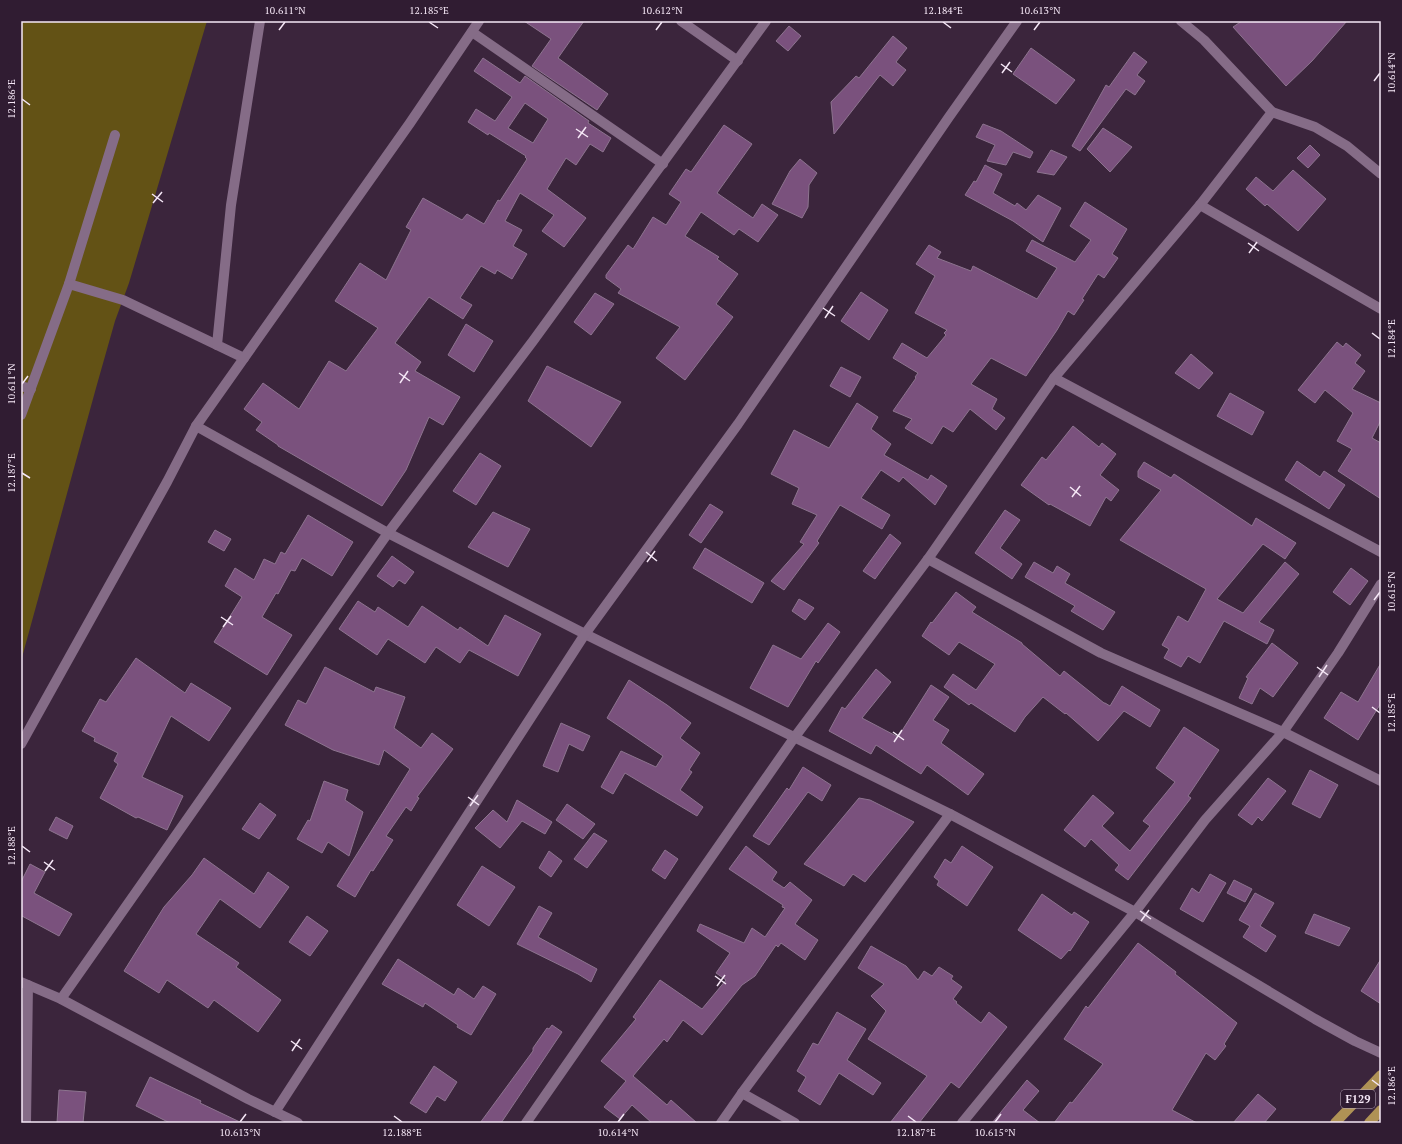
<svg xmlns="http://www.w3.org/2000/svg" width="1402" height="1144" font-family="'PT Serif',serif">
<rect width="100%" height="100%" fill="#3b253c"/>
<path fill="#635215" d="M21 21H207L129 283 115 321 96 388 21 661Z"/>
<g fill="#7a517d" stroke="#8d748f" fill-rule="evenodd">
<path d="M524 21H584L558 58 608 94 597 110 532 66 551 39Z"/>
<path d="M1242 21H1347L1312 61 1286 86 1233 27Z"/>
<path d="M789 26 801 36 788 51 776 41Z"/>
<path d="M893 36 907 48 896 62 906 70 893 86 880 75 834 134 831 102 856 76 859 78Z"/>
<path d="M1031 48 1075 80 1056 104 1013 74Z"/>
<path d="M1134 52 1147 62 1137 75 1145 81 1135 95 1126 89 1080 151 1072 146 1106 85 1109 87Z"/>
<path d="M483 58 520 83 525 76 589 121 588 123 611 138 603 152 590 144 576 165 566 158 547 189 586 218 564 247 542 231 554 215 520 193 505 221 522 230 513 246 527 254 512 279 497 270 495 274 481 266 460 298 472 305 463 319 429 297 395 343 421 362 415 371 460 397 443 425 429 417 406 470 382 506 278 446V445L256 430 262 422 244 409 263 383 299 409 329 361 346 371 378 328 335 301 360 263 386 280 411 230 406 227 423 198 462 220 467 214 484 224 498 200 500 201 527 159 525 157 526 156 489 133 488 135 468 122 476 109 495 121 512 97 474 71ZM525 103 548 119 533 143 508 128Z"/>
<path d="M983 124 1001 131 1033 152 1030 158 1013 152 1006 165 987 161 995 145 976 137Z"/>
<path d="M724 125 752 144 717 193 753 218 762 204 778 215 758 242 739 229 734 235 701 212 685 236 719 257 717 259 738 274 716 304 733 317 685 380 656 358 680 327 618 293 621 289 606 278V275L628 245 633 249 653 217 666 225 681 202 669 194 686 169 691 172Z"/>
<path d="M1103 128 1132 147 1110 172 1087 149Z"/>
<path d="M1310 145 1320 155 1308 168 1297 158Z"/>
<path d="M1051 150 1067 157 1054 175 1037 172Z"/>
<path d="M800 159 817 173 809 185 808 207 802 218 772 204 790 171Z"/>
<path d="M985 165 1002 174 993 193 1015 206 1017 203 1026 210 1038 195 1061 208 1043 242 1013 221 965 195 974 181 976 182Z"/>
<path d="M1293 170 1326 199 1298 231 1267 204 1265 206 1246 189 1256 177 1273 191Z"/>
<path d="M1085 202 1127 229 1112 254 1118 258 1104 278 1098 274 1082 299 1084 300 1074 315 1068 311 1057 330 1026 376 991 358 971 384 997 399 992 409 1005 418 996 430 970 409 953 432 943 426 932 444 905 428 912 419 893 411 916 378 915 377 918 373 893 358 902 343 927 358 946 335 944 333 947 330 915 313 935 276 916 264 929 245 941 252 937 258 971 271 973 266 1037 299 1057 268 1026 251 1032 240 1075 262 1091 240 1070 226Z"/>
<path d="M861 292 888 310 869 340 841 321Z"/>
<path d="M595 293 614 304 591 335 574 322Z"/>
<path d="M466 324 493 341 474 372 448 355Z"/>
<path d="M1337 342 1343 347 1346 343 1361 355 1355 363 1365 371 1352 389 1381 403V420L1372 438 1381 443V499L1338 471 1352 449 1337 441 1353 413 1325 390 1315 403 1298 390Z"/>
<path d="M1191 354 1213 373 1199 389 1175 373Z"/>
<path d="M547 366 621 402 591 447 528 401Z"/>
<path d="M841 367 861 377 850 397 830 386Z"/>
<path d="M1230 393 1264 412 1252 435 1217 416Z"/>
<path d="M857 403 878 417 871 429 891 444 884 455 928 480 931 475 947 486 935 505 903 477 899 482 881 470 861 498 890 515 882 529 840 505 817 541 819 543 784 590 771 581 804 544 800 542 817 515 792 504 799 488 771 474 794 430 829 448Z"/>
<path d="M1073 426 1099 447 1102 443 1116 454 1100 475 1119 490 1111 501 1106 497 1090 526 1050 504 1049 505 1021 485 1042 457 1046 460Z"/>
<path d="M480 453 501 466 476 505 453 491Z"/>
<path d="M1297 461 1320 477 1324 471 1345 485 1329 509 1285 480Z"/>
<path d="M1144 462 1171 478 1174 474 1252 526 1256 518 1296 543 1285 559 1263 544 1217 599 1243 613 1285 562 1299 574 1259 622 1274 630 1267 644 1224 621 1200 663 1188 656 1181 667 1164 658 1169 649 1162 645 1178 616 1188 622 1206 589 1120 540 1161 490 1138 477V471Z"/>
<path d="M710 504 723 512 701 543 689 535Z"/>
<path d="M1005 510 1020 520 1000 548 1022 564 1012 579 975 553Z"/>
<path d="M493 512 530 529 508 567 468 547Z"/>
<path d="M308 515 353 542 332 576 302 558 295 571 291 570 278 594 276 593 262 617 292 635 267 675 214 642 242 597 225 586 235 568 254 580 264 559 275 564 281 552 285 554Z"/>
<path d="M215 530 231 539 224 551 208 542Z"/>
<path d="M890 534 901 543 875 579 863 571Z"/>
<path d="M705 548 764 583 752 603 693 568Z"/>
<path d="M392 556 414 572 405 584 399 580 393 587 377 576Z"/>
<path d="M1034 562 1053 573 1057 566 1070 574 1065 583 1115 612 1103 630 1071 611 1075 606 1025 577Z"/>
<path d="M1351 568 1368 581 1350 605 1333 592Z"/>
<path d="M956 592 976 607 972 612 1022 643V644L1060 676 1064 671 1104 703H1105L1110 706 1122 686 1160 710 1150 727 1124 711 1098 741 1066 713 1065 714 1043 697 1025 717 1015 732 971 703 969 705 944 687 953 674 976 690 995 664 959 642 949 655 922 636 931 622 932 623Z"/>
<path d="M799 599 814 608 805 620 792 611Z"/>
<path d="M358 601 375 612 378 607 408 627 422 606 458 630 460 627 488 646 505 615 541 634 518 676 469 650 460 663 436 647 425 663 388 639 377 655 339 629Z"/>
<path d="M828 623 840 632 818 663 816 661 788 707 750 688 773 645 801 659Z"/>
<path d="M1272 643 1298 663 1273 697 1260 688 1252 704 1239 698 1248 678 1246 677Z"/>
<path d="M136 658 185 693 191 683 231 708 209 741 171 716 142 777 183 796 167 830 138 817 136 818 100 798 118 764 114 761 118 753 94 741 95 738 82 731 100 699 106 702Z"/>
<path d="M1381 663V703L1358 740 1324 718 1341 692 1358 702Z"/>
<path d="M325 667 374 692 376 687 405 697 394 728 421 748 432 733 453 749 417 797 419 798 411 811 406 807 386 836 393 840 373 871 371 870 355 897 337 886 410 769 384 750 379 765 333 750 285 725 298 700 306 704Z"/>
<path d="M876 669 891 682 862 718 898 737 931 685 949 697 933 720 949 730 941 743 984 774 968 795 927 765 921 774 876 745 871 754 829 731 842 707 845 709Z"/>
<path d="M629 680 667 705 691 723 680 738 700 753 689 770 692 772 680 790 703 807 697 816 625 773 613 794 601 787 621 751 656 767 663 756 607 718Z"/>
<path d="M561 723 590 736 583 751 569 744 558 772 543 766Z"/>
<path d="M1184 727 1219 750 1188 796 1191 798 1128 880 1115 870 1119 865 1091 839 1085 847 1064 830 1093 795 1114 813 1102 826 1130 851 1150 826 1143 821 1175 782 1156 768Z"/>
<path d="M803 767 831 785 822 801 808 792 769 845 753 836 787 788 789 790Z"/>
<path d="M1310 770 1338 785 1320 818 1292 804Z"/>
<path d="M1268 778 1286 791 1262 821 1258 817 1252 825 1238 815Z"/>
<path d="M324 781 348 790 345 800 363 812 349 856 328 842 322 853 297 839 308 820 310 821Z"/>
<path d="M859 798 870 800 914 822 865 882 853 874 844 886 804 864Z"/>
<path d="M517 800 552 822 545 834 522 821 500 848 475 828 493 810 507 822Z"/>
<path d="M260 803 276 815 259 839 242 829Z"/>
<path d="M567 804 595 824 583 839 556 820Z"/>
<path d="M56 817 73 826 67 839 49 830Z"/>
<path d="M594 833 607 841 587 868 574 859Z"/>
<path d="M746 846 777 872 772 880 784 888 790 882 812 900 795 924 818 940 805 960 781 943 778 947 776 945 755 976 742 985 702 1035 683 1020 667 1042 664 1039 633 1076 667 1105 671 1100 697 1123H652L632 1105 620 1119 604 1107 626 1081 601 1061 636 1019 633 1017 660 980 702 1009 726 980 716 973 730 953 697 931 700 924 744 943 752 928 765 937 785 908 782 907 783 905 729 869Z"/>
<path d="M962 846 993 867 967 906 937 885 939 881 934 877 945 859 951 863Z"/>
<path d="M665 850 678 859 665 879 652 870Z"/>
<path d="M549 851 562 861 551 877 539 868Z"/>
<path d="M204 858 254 894 268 872 289 887 260 928 220 899 196 934 239 963 236 967 281 1000 258 1032 214 1000 208 1008 167 980 159 993 124 971 164 907 192 875Z"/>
<path d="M30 864 45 872 34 893 72 914 59 936 22 916 21 919V882Z"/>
<path d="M482 866 515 887 489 926 457 905Z"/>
<path d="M1210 874 1226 883 1203 922 1180 909 1192 888 1199 893Z"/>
<path d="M1234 880 1252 889 1245 902 1227 893Z"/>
<path d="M1255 893 1274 903 1260 926 1276 936 1266 952 1243 937 1250 926 1239 920Z"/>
<path d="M1042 894 1072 915 1074 912 1089 922 1070 951 1069 950 1061 959 1018 930Z"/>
<path d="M539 906 552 913 538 937 597 969 591 982 578 974 517 944Z"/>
<path d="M1314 914 1350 928 1339 946 1305 933Z"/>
<path d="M307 916 328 931 310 956 289 942Z"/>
<path d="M1138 943 1176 972 1175 974 1237 1023 1224 1044 1226 1046 1215 1060 1206 1053 1172 1110 1197 1123H1054L1070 1102 1072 1103 1103 1064 1064 1039 1086 1006 1088 1008Z"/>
<path d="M871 946 906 966 918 980 924 971 932 976 939 967 953 976 951 979 962 987 953 999 957 1002 956 1003 981 1023 989 1012 1007 1027 959 1088 951 1082 919 1123H890L927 1076 868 1039 886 1011 871 996 884 984 858 968Z"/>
<path d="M398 959 454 995 458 988 474 999 483 986 496 994 471 1035 457 1027 458 1025 425 1003 423 1007 382 984Z"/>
<path d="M1381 959V1004L1361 991Z"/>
<path d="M837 1012 866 1029 847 1060 881 1083 873 1095 839 1073 820 1105 798 1091 806 1077 797 1071 813 1043 818 1045Z"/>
<path d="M552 1025 562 1032 501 1123H480L533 1051V1048L547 1028 549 1029Z"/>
<path d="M434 1066 457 1082 445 1101 437 1096 426 1113 410 1103Z"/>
<path d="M150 1077 201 1101 200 1103 242 1123H170L136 1106Z"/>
<path d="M1027 1080 1039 1091 1023 1110 1040 1123H992Z"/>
<path d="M59 1090 86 1092 83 1123H57Z"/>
<path d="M1258 1094 1276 1109 1264 1123H1233Z"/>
</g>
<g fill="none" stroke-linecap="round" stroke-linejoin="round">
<g stroke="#856c87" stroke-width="10">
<path d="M69 284 115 135"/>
<path d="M21 386 31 389"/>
<path d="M21 415 69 284 123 300 217 345"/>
</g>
<g stroke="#856c87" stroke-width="10">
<path d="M681 21 738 61"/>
<path d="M1181 21 1204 40 1272 112 1315 127 1347 146 1381 174"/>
<path d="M472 32 663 164"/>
<path d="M1200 205 1381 309"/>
<path d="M244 358 217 345 231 205 260 21"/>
<path d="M1054 378 1381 552"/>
<path d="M196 426 388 533 585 634 950 814 1135 912 1315 1019 1355 1041 1381 1053"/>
<path d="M928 559 1101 653 1283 732 1381 781"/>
<path d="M21 744 167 482 196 426 410 123 479 21"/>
<path d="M21 982 61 999 248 1099 298 1123"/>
<path d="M61 999 388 533 533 341 766 21"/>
<path d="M742 1093 795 1123"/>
<path d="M275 1112 585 634 738 424 949 117 1017 21"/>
<path d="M26 1123 28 985"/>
<path d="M526 1123 794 738 928 559 1054 378 1200 205 1272 112"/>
<path d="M721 1123 742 1093 950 814"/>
<path d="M962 1123 1135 912 1205 820 1283 732 1338 653 1381 584"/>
</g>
<g stroke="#af9255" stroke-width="10">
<path d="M1335 1123 1381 1075"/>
<path d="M1369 1123 1381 1110"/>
</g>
</g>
<path fill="none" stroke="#f5e7f6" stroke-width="1.5" d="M429 22 438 28M943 22 951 28M279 30 285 22M656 30 662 22M1034 30 1040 22M1001 64 1012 72M1002 73 1010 62M1374 81 1380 73M22 99 30 105M576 129 588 137M578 138 586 127M152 194 163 202M153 203 162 192M1248 243 1259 251M1249 253 1257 242M823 308 835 316M825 318 833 306M1372 333 1380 339M399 373 410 381M400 383 408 371M22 384 28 376M22 473 30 478M1070 487 1081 496M1072 497 1080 486M646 552 657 561M647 562 655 551M1374 600 1380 592M221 617 233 625M223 627 231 616M1317 667 1328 675M1319 677 1327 665M1372 707 1380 713M893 732 904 740M894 742 902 730M468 797 479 805M470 806 478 795M22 846 30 852M44 862 55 870M45 871 53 860M1140 911 1151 919M1141 921 1149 910M715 976 726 984M717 986 725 975M291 1041 302 1049M292 1051 300 1039M1372 1080 1380 1086M394 1116 402 1122M908 1116 916 1122M240 1122 246 1114M618 1122 624 1114M995 1122 1001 1114"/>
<g text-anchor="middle" stroke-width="3" stroke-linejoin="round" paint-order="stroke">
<rect fill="#301c32" stroke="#baaabb" stroke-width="1" x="1341" y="1090" width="34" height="18" rx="3"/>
<g font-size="11" font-weight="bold" fill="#f5e7f6">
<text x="1358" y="1103">F129</text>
</g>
</g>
<rect width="1402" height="1144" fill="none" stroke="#301c32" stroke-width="44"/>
<rect x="22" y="22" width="1358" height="1100" fill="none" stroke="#f5e7f6" stroke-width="1.5"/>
<g font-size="10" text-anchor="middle" fill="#f5e7f6">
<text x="285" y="14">10.611°N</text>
<text x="429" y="14">12.185°E</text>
<text x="662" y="14">10.612°N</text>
<text x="943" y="14">12.184°E</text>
<text x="1040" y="14">10.613°N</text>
<text transform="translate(1391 73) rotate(-90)" y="4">10.614°N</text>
<text transform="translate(11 99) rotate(-90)" y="4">12.186°E</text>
<text transform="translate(1391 339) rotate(-90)" y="4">12.184°E</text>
<text transform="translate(11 384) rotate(-90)" y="4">10.611°N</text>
<text transform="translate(11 473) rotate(-90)" y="4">12.187°E</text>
<text transform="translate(1391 592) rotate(-90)" y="4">10.615°N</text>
<text transform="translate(1391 713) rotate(-90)" y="4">12.185°E</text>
<text transform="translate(11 846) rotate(-90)" y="4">12.188°E</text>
<text transform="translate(1391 1086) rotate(-90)" y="4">12.186°E</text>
<text x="240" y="1136">10.613°N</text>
<text x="402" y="1136">12.188°E</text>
<text x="618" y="1136">10.614°N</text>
<text x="916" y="1136">12.187°E</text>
<text x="995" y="1136">10.615°N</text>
</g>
</svg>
